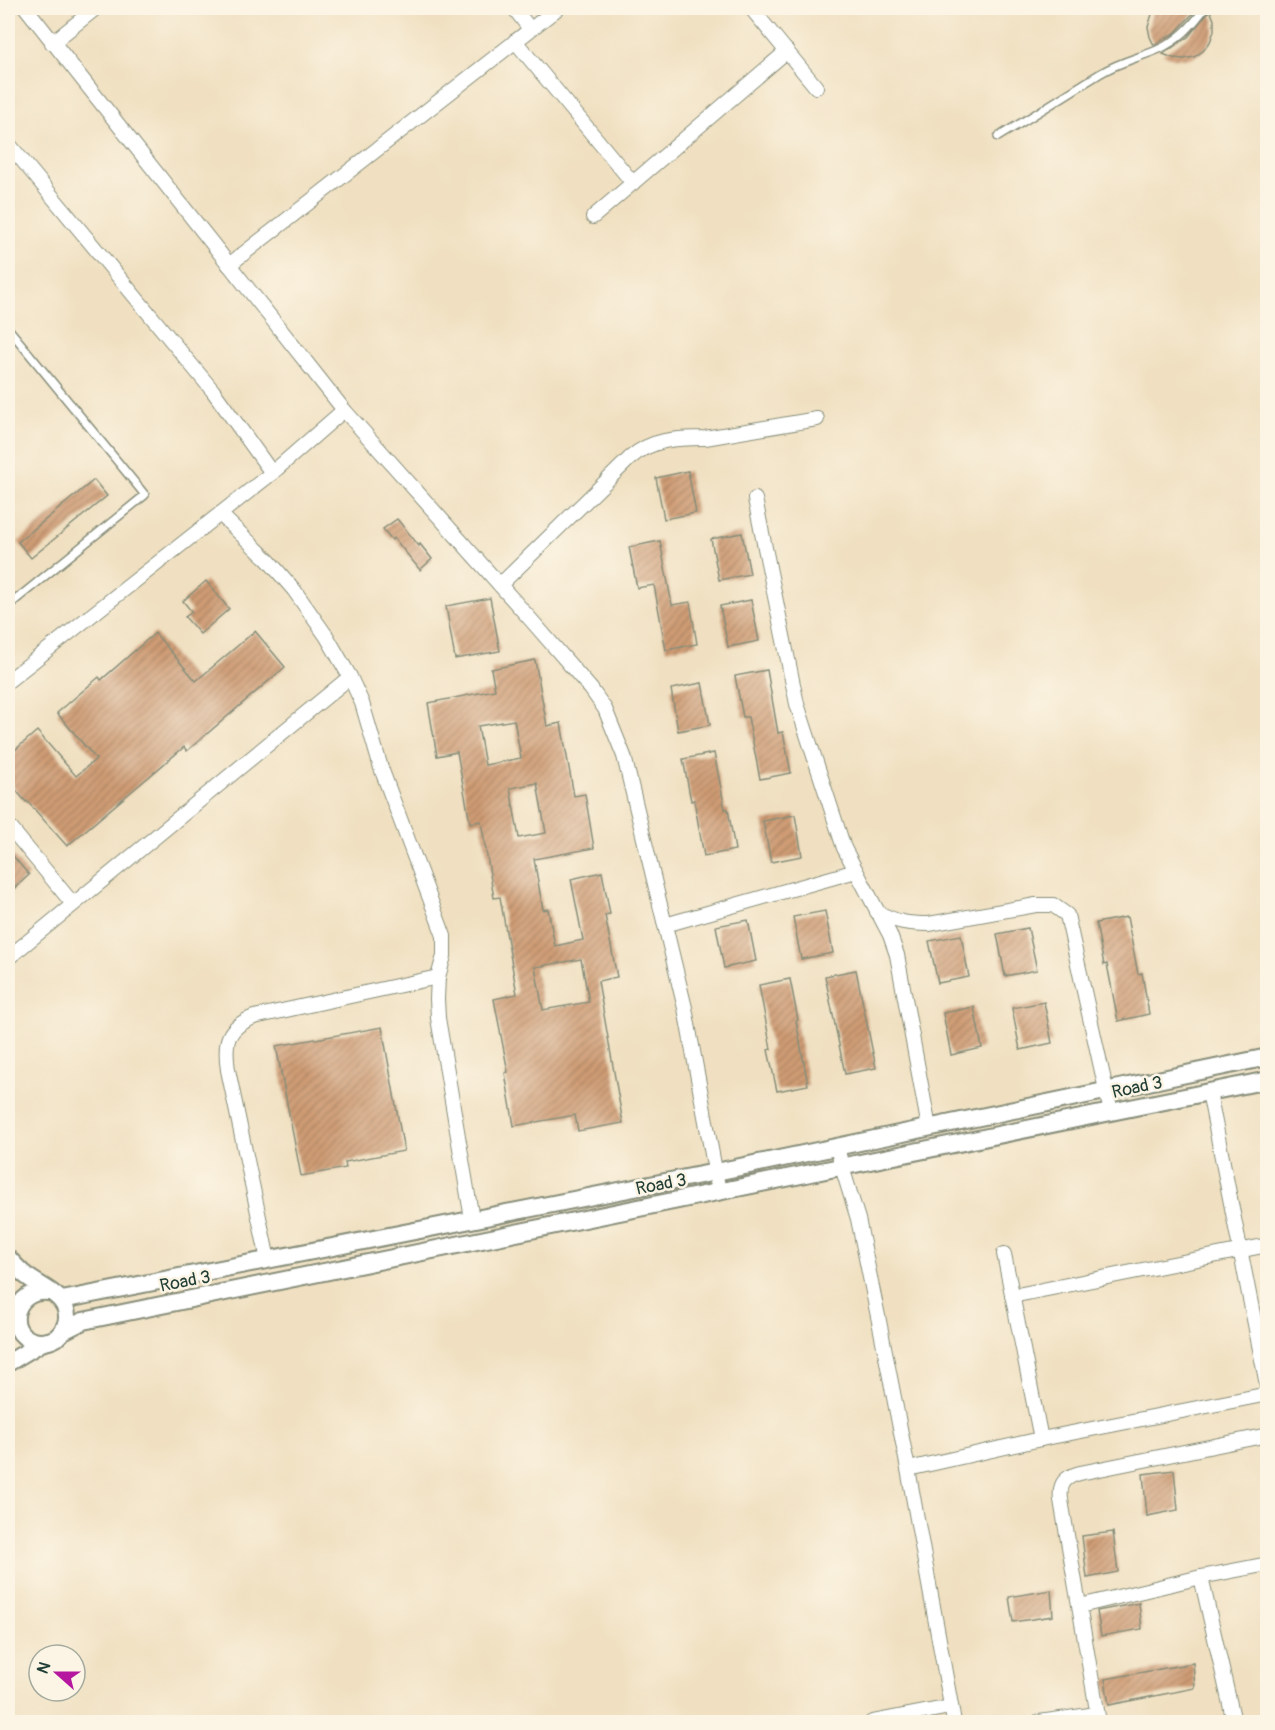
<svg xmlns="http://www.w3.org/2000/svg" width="1275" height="1730" font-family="Pangolin,sans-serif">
<defs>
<pattern id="building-hatch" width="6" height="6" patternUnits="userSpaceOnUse" patternTransform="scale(1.5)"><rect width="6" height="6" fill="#cf9c74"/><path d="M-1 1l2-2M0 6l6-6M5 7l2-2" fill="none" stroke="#a78060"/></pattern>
</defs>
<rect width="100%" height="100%" fill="#fcf5e5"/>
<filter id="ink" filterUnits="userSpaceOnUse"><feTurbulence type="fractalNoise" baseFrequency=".0167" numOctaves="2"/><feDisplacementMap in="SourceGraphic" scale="12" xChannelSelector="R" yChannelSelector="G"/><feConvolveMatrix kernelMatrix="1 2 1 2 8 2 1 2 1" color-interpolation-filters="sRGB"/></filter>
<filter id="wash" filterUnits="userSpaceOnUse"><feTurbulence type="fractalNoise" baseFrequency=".008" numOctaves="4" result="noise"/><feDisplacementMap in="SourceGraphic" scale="24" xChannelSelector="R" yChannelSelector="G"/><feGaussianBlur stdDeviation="1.35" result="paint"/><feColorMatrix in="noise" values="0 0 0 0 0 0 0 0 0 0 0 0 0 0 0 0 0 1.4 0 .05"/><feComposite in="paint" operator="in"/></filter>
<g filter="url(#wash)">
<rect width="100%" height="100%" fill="#f0e0c1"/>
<g id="blocks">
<g fill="url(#building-hatch)" fill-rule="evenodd">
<path d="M1154 8H1198L1175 33 1154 45 1150 37 1148 27Z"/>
<path d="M1210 10 1214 20V31L1210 42 1203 51 1194 57 1184 59 1173 58 1163 54 1188 37Z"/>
<path d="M688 471 696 513 664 519 656 478Z"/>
<path d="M94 480 107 496 31 558 18 542Z"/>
<path d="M397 519 419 546 420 544 432 559 420 570 394 538 392 540 383 529Z"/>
<path d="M742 533 750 574 719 580 711 539Z"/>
<path d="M660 541 672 605 690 602 697 644 666 650 654 585 637 588 629 547Z"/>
<path d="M206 581 229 609 200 634 185 617 192 612 183 601Z"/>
<path d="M490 598 500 651 455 659 446 606Z"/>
<path d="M751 600 759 641 728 647 720 606Z"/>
<path d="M255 631 285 667 187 751 184 747 67 846 27 801 26 802 8 781V756L37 731 76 776 96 759 57 713 99 677 101 680 155 633 196 681Z"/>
<path d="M535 660 547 726 561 723 574 796 585 794 594 848 534 859 543 910 548 909 555 946 583 940 571 879 602 872 610 914 605 915 617 977 598 981 623 1123 578 1131 575 1115 514 1126 505 1073 508 1072 494 999 517 994 500 897 494 898 481 821 470 823 457 752 437 756 428 703 495 690 491 669ZM514 720 521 758 485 765 478 726ZM537 783 546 833 519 838 510 788ZM581 959 589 1002 543 1010 535 967Z"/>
<path d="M767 670 778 733 783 732 791 773 760 779 748 717H743L735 676Z"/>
<path d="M702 683 710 725 678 731 671 689Z"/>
<path d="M714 753 725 809H728L735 850 704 856 694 800 691 801 683 759Z"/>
<path d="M795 815 802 856 771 862 763 821Z"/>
<path d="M8 850 29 875 8 894Z"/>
<path d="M825 911 833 953 801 959 793 917Z"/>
<path d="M1127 917 1138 974 1142 973 1149 1014 1118 1021 1107 964 1104 965 1096 923Z"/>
<path d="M748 920 756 961 724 968 716 926Z"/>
<path d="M1028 928 1037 970 1005 976 997 934Z"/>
<path d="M961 935 969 977 938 983 929 941Z"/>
<path d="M856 970 876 1068 845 1074 825 976Z"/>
<path d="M790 979 798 1020 796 1021 808 1085 777 1091 768 1050 771 1049 759 985Z"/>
<path d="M1044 1002 1052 1043 1020 1050 1012 1008Z"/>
<path d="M974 1007 982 1048 951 1055 943 1013Z"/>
<path d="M382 1027 404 1151 345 1162 346 1168 301 1176 276 1046Z"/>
<path d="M1174 1470 1178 1510 1147 1516 1143 1474Z"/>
<path d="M1113 1532 1118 1572 1087 1578 1082 1536Z"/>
<path d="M1051 1590 1053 1616 1013 1622 1009 1597Z"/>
<path d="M1139 1603 1142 1629 1101 1636 1097 1611Z"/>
<path d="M1193 1663 1195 1688 1109 1705 1105 1679Z"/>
</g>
</g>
</g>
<g filter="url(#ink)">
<use href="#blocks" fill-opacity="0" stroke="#888e7a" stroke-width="1.5"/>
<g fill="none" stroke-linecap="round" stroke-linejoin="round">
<defs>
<g id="service">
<path d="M998 137C1033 116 1067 94 1101 73 1119 62 1138 58 1157 50 1178 41 1192 26 1205 8"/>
<path d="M8 328 145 495 8 606"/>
</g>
<g id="minor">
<path d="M514 8 530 29"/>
<path d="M751 8 816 87"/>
<path d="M515 41 633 183"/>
<path d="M52 43 96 8"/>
<path d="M8 143 213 391 272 473"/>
<path d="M593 217 787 51"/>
<path d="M229 265 558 8"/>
<path d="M344 410 532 621 591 689 605 709 624 756 685 1008 719 1192"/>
<path d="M755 499 797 704 844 848 890 935 897 955 929 1128"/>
<path d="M220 514 269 561 294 590 327 637 350 677 362 703 381 768 444 936V956L438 977 437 999 438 1018 472 1219"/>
<path d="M500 585 630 458C651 439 677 438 705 438L817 419"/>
<path d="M8 681 272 473 344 410 26 8"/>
<path d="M8 825 73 904"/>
<path d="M877 912C896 922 907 924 929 924L1036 905H1053L1067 915 1111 1112"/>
<path d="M665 925 856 871"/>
<path d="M8 958 350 677"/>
<path d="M1209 1092 1268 1390"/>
<path d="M837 1147 842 1167 858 1219 880 1326 908 1469 954 1722"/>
<path d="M1004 1254 1041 1439"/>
<path d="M268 1260 228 1070C224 1042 226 1028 254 1017L438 977"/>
<path d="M1012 1296 1268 1245"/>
<path d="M908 1469 1041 1439 1268 1394"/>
<path d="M1201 1577 1234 1722"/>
<path d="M1080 1606 1201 1577 1268 1564"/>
<path d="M872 1722 950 1707"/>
<path d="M1039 1722 1097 1714"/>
<path d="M1099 1722 1061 1500C1059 1484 1064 1477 1080 1473L1268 1435"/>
</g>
<g id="tertiary">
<path d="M8 1258C13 1263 18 1269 24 1274 39 1287 69 1295 67 1319 66 1327 62 1333 56 1338 49 1342 41 1343 33 1341 3 1331 15 1288 48 1292"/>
<path d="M62 1300 716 1172 1268 1057"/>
<path d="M63 1331 83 1321 1268 1080"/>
<path d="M8 1363 43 1342"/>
</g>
</defs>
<use href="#service" stroke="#888e7a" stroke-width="10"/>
<use href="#minor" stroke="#888e7a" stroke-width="16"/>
<use href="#tertiary" stroke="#888e7a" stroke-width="20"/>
<use href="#service" stroke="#fff" stroke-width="7"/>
<use href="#minor" stroke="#fff" stroke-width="14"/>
<use href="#tertiary" stroke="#fff" stroke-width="16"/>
</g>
</g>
<g text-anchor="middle" stroke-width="5" stroke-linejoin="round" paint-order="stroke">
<g font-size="18" fill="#1f3d34" stroke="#fcf5e5">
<text transform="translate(1137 1087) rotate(-12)" y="6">Road 3</text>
<text transform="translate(661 1184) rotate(-11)" y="6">Road 3</text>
<text transform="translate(185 1281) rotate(-11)" y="6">Road 3</text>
</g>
</g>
<rect width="1275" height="1730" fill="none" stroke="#fcf5e5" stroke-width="30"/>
<g transform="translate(57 1673) rotate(291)"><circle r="28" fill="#fcf5e5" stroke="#a4ab9e" stroke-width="1.5"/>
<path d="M0-4.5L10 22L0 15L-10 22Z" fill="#b5179e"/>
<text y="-9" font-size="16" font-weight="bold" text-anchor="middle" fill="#1f3d34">N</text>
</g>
</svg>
